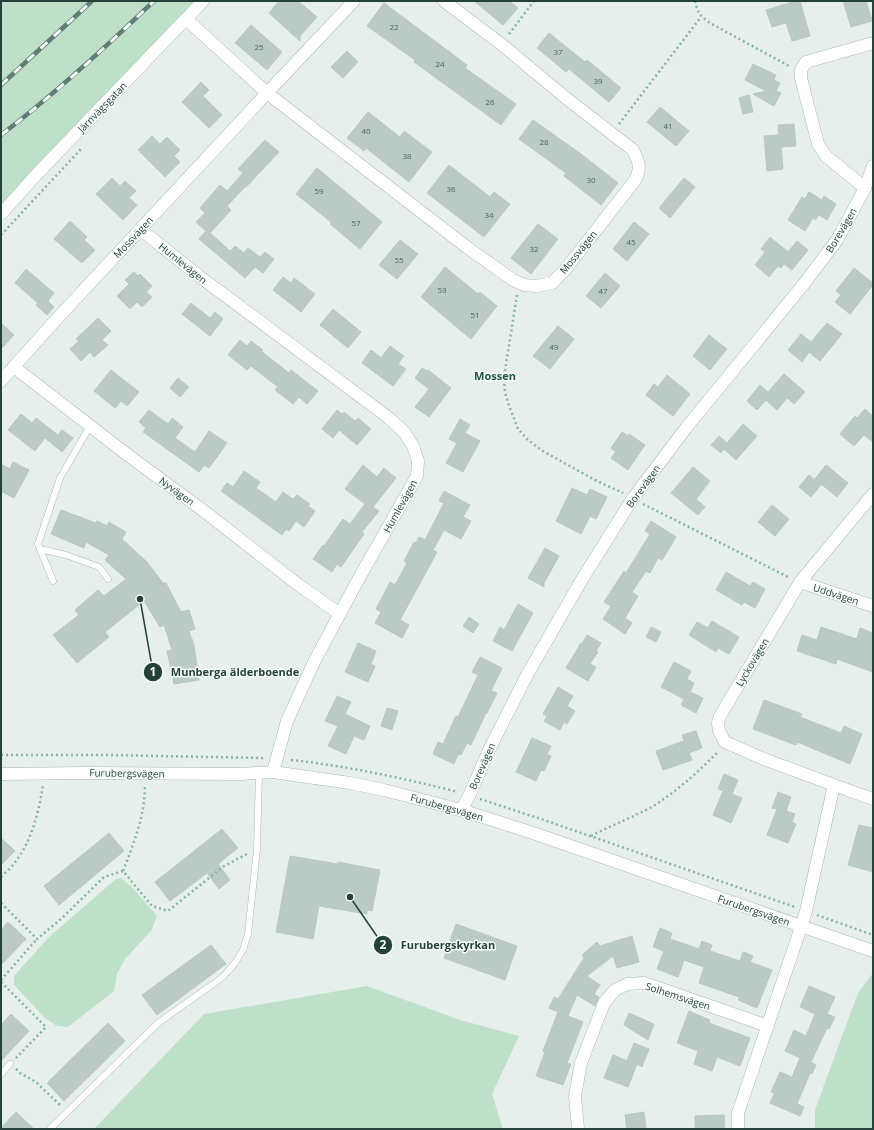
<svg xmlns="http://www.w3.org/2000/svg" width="874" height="1130" font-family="'Open Sans',sans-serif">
<rect width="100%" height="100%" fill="#e6efeb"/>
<g fill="#bfe0c8">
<path d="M1 1H203L1 216Z"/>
<path d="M121 878 132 887 157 916 151 931 125 959 117 974 114 991 68 1027 57 1026 45 1018 14 985V976L49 937 116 879Z"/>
<path d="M873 973V1129H815V1110L858 993Z"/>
<path d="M367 986 460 1020 519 1036 492 1094 503 1129H94L204 1014Z"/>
</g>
<g fill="#bbcac4" stroke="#b8c9c2">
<path d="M279 1H298L317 17 300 36V41L269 13Z"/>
<path d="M474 1H509L518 8 503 25Z"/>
<path d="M796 1H800L810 36 792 41 786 23 772 27 766 10Z"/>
<path d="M843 1H866L872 21 851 27Z"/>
<path d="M384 3 467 65 465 68 516 104 501 125 414 62 415 60 367 26Z"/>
<path d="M251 25 282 52 267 70 235 43Z"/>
<path d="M549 33 585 62 587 60 621 88 609 102 569 69 566 72 537 48Z"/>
<path d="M347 51 358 62 343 78 331 67Z"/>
<path d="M753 64 776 75 774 80 780 83 776 91 781 93 774 106 753 94 766 91 745 80Z"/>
<path d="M201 82 209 90 203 96 222 115 209 128 182 102Z"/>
<path d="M749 95 753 112 743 114 739 98Z"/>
<path d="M660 107 689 131 676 146 647 122Z"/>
<path d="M368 112 400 137 404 131 432 152 409 182 366 148 364 151 347 138Z"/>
<path d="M533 120 581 154 618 183 601 205 564 176 566 173 519 139Z"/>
<path d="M794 124 796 146 781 147 783 169 767 171 764 136 779 135 778 125Z"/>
<path d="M152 136 160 144 167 137 180 150 174 156 180 162 165 177 138 150Z"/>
<path d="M265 140 279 152 246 187H245L227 206 231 210 210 233 230 251 235 246 244 253 248 248 260 257 265 252 274 259 263 273 255 267 245 278 199 239 206 231 196 222 205 213 200 208 220 185 227 191 243 173 238 169Z"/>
<path d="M449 165 490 197 494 192 510 204 484 237 427 193Z"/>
<path d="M317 168 382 222 360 249 330 224 331 222 296 194Z"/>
<path d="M112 178 120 186 125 181 136 191 129 198 137 205 123 220 96 194Z"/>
<path d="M684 178 695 187 670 218 659 208Z"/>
<path d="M809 192 822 200 824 196 836 204 827 220 819 215 815 220 813 218 805 231 788 220 802 197 805 199Z"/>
<path d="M70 221 87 237 84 240 95 250 82 263 54 239Z"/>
<path d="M634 222 649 234 627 261 613 249Z"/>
<path d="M538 224 558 239 531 274 511 258Z"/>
<path d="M770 237 788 252 797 241 808 250 792 270 784 264 781 268 778 266 769 277 755 265 765 252 761 249Z"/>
<path d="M400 240 418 254 397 279 379 265Z"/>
<path d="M445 267 478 294 480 292 497 306 471 339 421 297Z"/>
<path d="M854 268 873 283V285L850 314 835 302 841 295 836 291Z"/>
<path d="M26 269 54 293 48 301 54 307 47 315 36 305 38 303 15 283Z"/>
<path d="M134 272 138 276 140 274 152 286 146 292 152 297 142 307 137 302 130 309 117 296 129 284 125 280Z"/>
<path d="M605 273 620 286 601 308 586 296Z"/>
<path d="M283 277 291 283 294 278 315 294 301 312 273 290Z"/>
<path d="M191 303 210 318 215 312 223 319 210 336 182 314Z"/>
<path d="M333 309 361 332 348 348 320 325Z"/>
<path d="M98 318 111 331 102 340 108 345 94 357 90 352 81 361 70 349 79 341 76 339Z"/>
<path d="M1 323 14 335 1 349Z"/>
<path d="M827 323 842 334 820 361 809 352 802 362 788 350 801 334 811 342Z"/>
<path d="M558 326 574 339 550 369 533 356Z"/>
<path d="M709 335 727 349 710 370 693 356Z"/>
<path d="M240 340 247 346 251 341 263 350 261 351 289 373 291 370 318 391 307 404 299 397 293 404 275 390 278 387 251 366 247 370 228 355Z"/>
<path d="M390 346 404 356 398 364 406 369 393 386 362 363 371 350 381 358Z"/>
<path d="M422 368 427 371 428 370 451 388 429 417 415 407 429 389 415 378Z"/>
<path d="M111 370 139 392 127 406 121 401 115 408 94 391Z"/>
<path d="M784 374 805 392 794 404 787 398 777 410 766 400 757 410 747 401 760 385 768 392Z"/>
<path d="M667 375 690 394 673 416 646 395 654 384 658 387Z"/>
<path d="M178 378 189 387 180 397 170 388Z"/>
<path d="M865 409 873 416V442L864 435 854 446 840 434 855 416 857 418Z"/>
<path d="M149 410 168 424 172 418 183 427 175 438 195 452 209 431 227 443 209 468 204 465 199 472 143 432 146 428 139 422Z"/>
<path d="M337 410 342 414 344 412 355 421 358 418 371 429 357 445 339 430 333 438 322 429Z"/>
<path d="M21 414 32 423 36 418 58 435 62 430 73 438 62 452 45 438 35 451 8 430Z"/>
<path d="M460 419 470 425 465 433 480 441 463 472 446 463 457 443 449 439Z"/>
<path d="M743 424 757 436 736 460 724 449 721 453 711 445 719 436 727 443Z"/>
<path d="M622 432 628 436 629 434 645 445 628 470 611 458 616 452 611 448Z"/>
<path d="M13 462 29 470 14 498 1 491V464L10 469Z"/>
<path d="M363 465 377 477 384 468 396 478 373 507 379 511 362 532 364 534 341 567 337 564 332 572 313 559 323 545 324 546 343 519 350 524 365 504 345 489Z"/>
<path d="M826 465 848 483 837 497 815 479Z"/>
<path d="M693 467 710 481 696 499 705 507 698 515 671 493Z"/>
<path d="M244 471 260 482 256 488 276 502 283 492 293 499 297 495 310 504 308 506 315 511 304 527 296 521 289 531 286 529 282 535 221 491 227 483 233 487Z"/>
<path d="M809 475 821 485 811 497 799 487Z"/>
<path d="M572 488 587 495 590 489 607 497 596 519 590 516 581 534 556 521Z"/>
<path d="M444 491 470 505 463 517 471 521 461 539 444 530 433 550 437 552 400 620 409 625 402 638 375 623 381 612 376 609 390 582 395 585 407 563 404 561 414 542 416 543 419 537 425 540 444 503 439 501Z"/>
<path d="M772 505 789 519 775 536 758 522Z"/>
<path d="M61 510 96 523 97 521 107 526 109 522 126 532 122 539 147 562 163 583H166L181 612 189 610 195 629 189 631 194 645 199 680 174 684 167 651 172 650 164 625 160 627 144 601 105 632 109 637 77 663 53 635 79 615 75 610 98 590 104 596 126 579 105 560 109 555 86 542 84 548 51 534Z"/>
<path d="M651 521 676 537 662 560 658 558 650 573 646 571 632 592 638 596 625 618 632 623 625 634 603 619 611 606 604 602 624 571 626 573 650 534 645 531Z"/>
<path d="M545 548 559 556 544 583V587L528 578Z"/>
<path d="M726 572 750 586 753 582 765 589 755 608 744 602 742 605 716 590Z"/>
<path d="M518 604 533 613 512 651 493 641 500 627 504 630Z"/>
<path d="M469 617 479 624 473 633 463 626Z"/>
<path d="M712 621 739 637 729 654 718 648 716 652 689 635 697 622 708 628Z"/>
<path d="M651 627 661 632 656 642 646 637Z"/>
<path d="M821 627 857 639 860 628 873 633V672L837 659 836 664 797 651 802 635 817 640Z"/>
<path d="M587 635 601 643 596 651 598 652 590 664 596 667 588 681 566 668 581 643 582 644Z"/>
<path d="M358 643 376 651 371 664 375 666 368 682 345 672Z"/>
<path d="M480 657 502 668 491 691 497 693 487 713H486L471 745 467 743 461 755 458 754 454 764 433 754 438 742 443 744 456 716 458 717 478 675 472 672Z"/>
<path d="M674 662 691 671 687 679 694 683 690 692 703 698 696 713 681 705 684 699 661 687Z"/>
<path d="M558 687 573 696 567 706 575 711 567 724 564 722 560 730 544 721 547 716 543 714Z"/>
<path d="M337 696 351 702 345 714 370 726 364 740 354 736 346 754 328 746 338 726 325 721Z"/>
<path d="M764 700 802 714 800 717 841 733 844 726 862 734 850 764 797 742 796 745 753 729Z"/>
<path d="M387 708 398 711 392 730 381 726Z"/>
<path d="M696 731 702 748 689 753 692 760 663 770 656 751 684 741 682 735Z"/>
<path d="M532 738 551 746 547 754 551 756 544 771 541 770 536 781 516 772Z"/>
<path d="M724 774 738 780 732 794 742 798 731 823 713 815 723 791 718 789Z"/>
<path d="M778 792 791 797 786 811 795 814 792 822 796 824 788 843 767 835 777 809 772 808Z"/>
<path d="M859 825 873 828V872L848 865Z"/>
<path d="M222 829 238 848 218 864 230 880 219 889 207 873 170 901 155 882Z"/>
<path d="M109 833 124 851 59 905 44 886Z"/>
<path d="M1 838 15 851 1 865Z"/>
<path d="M290 856 338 864V862L380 870 372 911 367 910V914L319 906 313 939 276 932Z"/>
<path d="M8 922 26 939 1 965V930Z"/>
<path d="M456 924 517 946 505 980 444 958Z"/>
<path d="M660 928 672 933 670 939 699 949 702 941 712 945 710 951 740 961 743 952 753 956 750 962 772 970 757 1008 738 1000 739 997 699 983 704 967 684 960 678 977 657 969 664 951 653 947Z"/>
<path d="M632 936 639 962 617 968 613 956 587 976 600 985 594 994 599 997 595 1006 577 995 568 1016 583 1022 567 1063 571 1064 563 1085 536 1076 545 1052 543 1051 558 1012 549 1008 554 997 558 999 584 958 582 955 597 942 600 946Z"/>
<path d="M211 945 226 964 157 1015 142 995Z"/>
<path d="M809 986 835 997 827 1014 835 1017 829 1029 827 1028 811 1062 816 1065 812 1074 810 1073 797 1104 804 1107 800 1116 770 1103 774 1094 786 1099 787 1098 771 1092 780 1072 792 1077 800 1058 785 1051 794 1030 806 1036 815 1014 800 1007Z"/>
<path d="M689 1011 710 1020 709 1023 750 1038 740 1066 717 1057 712 1071 694 1064 698 1051 677 1043Z"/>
<path d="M629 1013 654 1024 648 1040 624 1025Z"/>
<path d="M11 1014 29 1031 1 1061V1025Z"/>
<path d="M108 1023 125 1041 64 1101 47 1083Z"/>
<path d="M634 1043 649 1049 642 1067 637 1064 628 1087 604 1078 613 1055 627 1061Z"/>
<path d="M16 1112 34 1129H1V1128Z"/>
<path d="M644 1112 646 1128 627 1129 625 1115Z"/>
<path d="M724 1115 725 1129H695V1116Z"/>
</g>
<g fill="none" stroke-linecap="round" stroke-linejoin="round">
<defs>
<g id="service">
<path d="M40 549 66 555 99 567 108 579"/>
<path d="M53 581 38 544 60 478 90 426"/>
<path d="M1 1074 10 1064"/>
<path d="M50 1129 158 1023 223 977 235 963 243 950 248 934 257 849 259 773"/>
</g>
<g id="minor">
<path d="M186 19 267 93 468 248 513 280 524 285 537 286 552 283 565 270 636 179C641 167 639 162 633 150L566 98 501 44 444 1"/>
<path d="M865 188 826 156 818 144 801 78V70L806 62 873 43"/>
<path d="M1 214 36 175 203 1"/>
<path d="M140 229 199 276 389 418 405 433 413 446 418 461 417 476 358 580 314 662 287 721 273 772"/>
<path d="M14 367 129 456 200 508 300 586 340 614"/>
<path d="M1 381 53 323 267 93 354 1"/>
<path d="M873 494 800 582 720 716 718 723 719 731 725 742 764 759 834 785 873 799"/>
<path d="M800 582 873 606"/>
<path d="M461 810 469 796 491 746 527 675 581 581 633 498 686 428 803 285 837 240 865 188 873 166"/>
<path d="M578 1129 575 1096 581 1063 604 1003 615 990 627 984 644 983 768 1026"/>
<path d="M738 1129V1113L801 927 806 911 834 785"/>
</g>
<path id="tertiary" d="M1 774 87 773 240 774 273 772 350 783 384 790 461 810 533 833 873 951"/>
</defs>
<use href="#service" stroke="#a8b8b2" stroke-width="7"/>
<use href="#minor" stroke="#a8b8b2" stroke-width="13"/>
<use href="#tertiary" stroke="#a8b8b2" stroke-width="13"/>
<g stroke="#86b3a5" stroke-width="2.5" stroke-dasharray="2 3" stroke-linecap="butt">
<path d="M695 1C698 13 699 15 710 23L789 66"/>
<path d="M509 34 534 1"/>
<path d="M619 124 701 17"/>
<path d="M1 235 81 149"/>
<path d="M517 295 504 377 505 392 508 403 518 429 527 439 541 450 595 480 623 493"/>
<path d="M643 504 788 577"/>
<path d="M1 755H107L264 758"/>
<path d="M291 760C348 766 402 778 458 792"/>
<path d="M480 799 541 819 795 907"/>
<path d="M591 836C612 825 634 817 655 805 678 790 698 772 718 752"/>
<path d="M123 871C134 843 145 815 145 785"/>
<path d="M1 877C6 872 12 867 16 861 32 840 39 811 43 785"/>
<path d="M1 903 37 939 61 919 104 877 123 871 152 906 168 911 224 866 247 854"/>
<path d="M817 915 873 935"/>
<path d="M1 980 37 939"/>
<path d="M1 982 46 1027 16 1058"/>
<path d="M16 1069 20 1073 36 1082 61 1106"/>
</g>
<use href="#service" stroke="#fff" stroke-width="6"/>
<use href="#minor" stroke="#fff" stroke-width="12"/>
<use href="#tertiary" stroke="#fff" stroke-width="12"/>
<defs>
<g id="rail">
<path d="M1 85 92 1"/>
<path d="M1 135C55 94 105 48 154 1"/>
</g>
</defs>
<use href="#rail" stroke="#5f7d75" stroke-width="4.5"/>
<use href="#rail" stroke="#f7fbf9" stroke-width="3" stroke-dasharray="9" stroke-linecap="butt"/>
</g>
<g text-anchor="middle" stroke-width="3" stroke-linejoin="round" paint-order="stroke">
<g font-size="8" fill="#4a645c">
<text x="394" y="30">22</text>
<text x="259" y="50">25</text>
<text x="558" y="55">37</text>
<text x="440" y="67">24</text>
<text x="598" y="84">39</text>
<text x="490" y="105">26</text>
<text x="668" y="129">41</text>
<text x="366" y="134">40</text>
<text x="544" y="145">28</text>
<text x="407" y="159">38</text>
<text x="591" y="183">30</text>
<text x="451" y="192">36</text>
<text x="319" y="194">59</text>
<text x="489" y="218">34</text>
<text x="356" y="226">57</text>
<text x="631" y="245">45</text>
<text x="534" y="252">32</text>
<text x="399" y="263">55</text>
<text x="442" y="293">53</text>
<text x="603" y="294">47</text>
<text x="475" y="318">51</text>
<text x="554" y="350">49</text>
</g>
<g font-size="10" fill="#24423a" stroke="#f7fbf9">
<text transform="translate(102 107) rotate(-46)" y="4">Järnvägsgatan</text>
<text transform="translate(841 230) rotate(-59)" y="4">Borevägen</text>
<text transform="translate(133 237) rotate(-47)" y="4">Mossvägen</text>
<text transform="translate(578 252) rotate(-51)" y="4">Mossvägen</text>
<text transform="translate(183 263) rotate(39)" y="4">Humlevägen</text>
<text transform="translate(643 486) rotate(-54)" y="4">Borevägen</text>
<text transform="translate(177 491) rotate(36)" y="4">Nyvägen</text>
<text transform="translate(400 506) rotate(-61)" y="4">Humlevägen</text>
<text transform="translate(836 594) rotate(18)" y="4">Uddvägen</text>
<text transform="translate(752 662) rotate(-59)" y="4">Lyckovägen</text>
<text transform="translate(482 766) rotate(-66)" y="4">Borevägen</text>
<text transform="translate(127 773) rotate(1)" y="4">Furubergsvägen</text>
<text transform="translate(447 807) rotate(16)" y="4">Furubergsvägen</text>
<text transform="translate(754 910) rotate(19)" y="4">Furubergsvägen</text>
<text transform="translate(678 996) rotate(18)" y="4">Solhemsvägen</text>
</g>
<g font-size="11" font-weight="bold" fill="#1f5548" stroke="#f7fbf9">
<text x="495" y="380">Mossen</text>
</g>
</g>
<path fill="none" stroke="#24423a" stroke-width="1.5" d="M140 599L153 672M350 897L383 945"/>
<g fill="#24423a" stroke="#f7fbf9" stroke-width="1.5">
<circle cx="140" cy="599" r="4"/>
<circle cx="350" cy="897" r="4"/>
<circle cx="153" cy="672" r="10"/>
<circle cx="383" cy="945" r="10"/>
</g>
<g font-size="12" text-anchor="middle" font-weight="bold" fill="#fff">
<text x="153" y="676">1</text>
<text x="383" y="949">2</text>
</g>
<g font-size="11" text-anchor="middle" font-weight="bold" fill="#24423a" stroke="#f7fbf9" stroke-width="3" stroke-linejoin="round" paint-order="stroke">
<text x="235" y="676">Munberga älderboende</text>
<text x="448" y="949">Furubergskyrkan</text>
</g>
<rect width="874" height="1130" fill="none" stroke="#24423a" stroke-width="4"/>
</svg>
